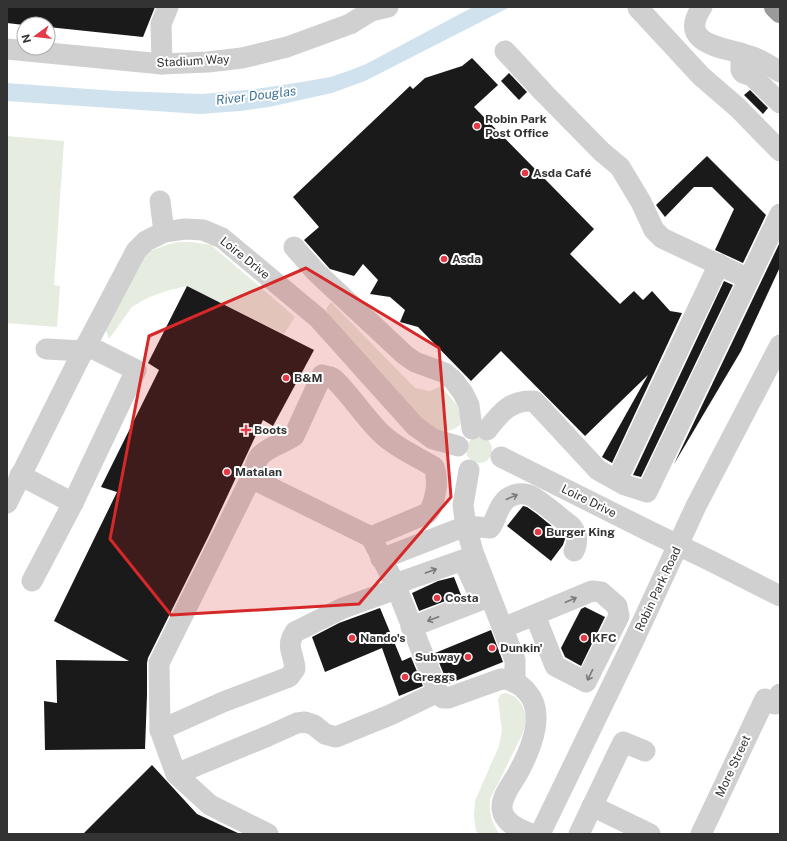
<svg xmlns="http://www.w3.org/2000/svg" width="787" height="841" font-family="'Public Sans',sans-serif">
<rect width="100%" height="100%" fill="#fff"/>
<g fill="#e6ecdf">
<path d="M7 136 64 141 54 285 60 286 57 327 7 323Z"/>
<path d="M177 242H192L211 245 295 317 284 334 187 286 166 291 147 298 132 307 109 339 105 328 141 261 151 251 163 246Z"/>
<path d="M331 302 415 388 430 391 441 386 457 405 462 416 460 425C446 436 437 430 423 422L330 317 326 309Z"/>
<circle cx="479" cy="450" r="13"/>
<path d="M506 693C518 696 526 708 526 720 525 732 517 744 512 755 505 769 498 784 490 799 489 813 491 823 500 834H479L476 831 474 816 475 801 499 746 502 731 498 699 501 694Z"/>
</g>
<path fill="#cfe2ee" d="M473 7H510L365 81 332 93 269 107 240 111 200 114 7 101V83L116 91 203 94 256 89 308 81 330 77 351 70 366 64Z"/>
<g fill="#1a1a1a">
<path d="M7 7H155L143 37 48 27V24L24 25 7 23Z"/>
<path d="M472 58 498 85 474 107 594 229 570 254 620 304 634 291 643 300 652 291 670 311 682 313 612 463 602 457 648 375 585 436 501 351 471 381 418 327 400 322 405 310 390 297 370 294 378 280 363 264 354 276 330 269 304 240 319 227 293 197 410 86 413 89 425 78 462 66Z"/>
<path d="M509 73 527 92 519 100 501 81Z"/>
<path d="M750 90 768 108 763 114 744 95Z"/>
<path d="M707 156 766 215 743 263 715 250 734 209 712 187H694L665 217 656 205Z"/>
<path d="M780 242V267L741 351 674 464Z"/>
<path d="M724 281 733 285 641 477 633 475Z"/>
<path d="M187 286 314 350 273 426 263 420 209 535 148 658 147 663V695L145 749 45 750 44 701 57 703 56 660 129 661 54 621 117 492 101 487 159 370 148 363Z"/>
<path d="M523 506 527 507 537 514 564 536 565 539 563 545 551 561 507 526Z"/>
<path d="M454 577 461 595 419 611 412 593 438 581Z"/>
<path d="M585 607 605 617 581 666 565 657 561 648 581 609Z"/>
<path d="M380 608 402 661 411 657 423 686 399 696 382 648 325 672 312 637 339 623Z"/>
<path d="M491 630 503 662 448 684 435 653Z"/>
<path d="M152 765 197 814 240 834H83Z"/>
</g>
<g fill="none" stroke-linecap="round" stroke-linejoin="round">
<g stroke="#d0d0d0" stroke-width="21">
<path d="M702 7C676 46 726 47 750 56 760 59 771 66 780 72"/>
<path d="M638 8 701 76 738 108 780 151"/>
<path d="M7 49 162 64 208 62 242 58 287 47 350 24 371 11 388 7"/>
<path d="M505 51 544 93 602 152 620 167 641 202 654 230 662 238 749 279"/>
<path d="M741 53V70L743 73 752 76 780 103"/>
<path d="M162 64 161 24 168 7"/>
<path d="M160 201 164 232"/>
<path d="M294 247 316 272 405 355 415 362 445 373 454 381 463 393 469 405 472 429"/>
<path d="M46 349 84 351"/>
<path d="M487 430C501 412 510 400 534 401L598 470 625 485 647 492 780 214"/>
<path d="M501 457 651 532 709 560 780 596"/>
<path d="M469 470 463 505 466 526 473 552 515 660V683"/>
<path d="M20 475 73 503"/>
<path d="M251 478 371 537 395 584 438 692 443 698H448L501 679C511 678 521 685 527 692 547 714 530 751 518 773 512 784 501 796 502 809 504 824 520 829 531 834"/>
<path d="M617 480 719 264"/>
<path d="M7 503 77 363 136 251 146 241 164 232 185 229 203 230 222 238 318 318 415 426 433 439 458 446"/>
<path d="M371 537 428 513C436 501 439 481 434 467 414 455 392 446 376 428 362 413 350 395 336 381 333 377 328 376 322 375L294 436C284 443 266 448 259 457 255 463 254 472 251 478L159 663 160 730 223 702 289 677 295 669C294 653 285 647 295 632L343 608 396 589"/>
<path d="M381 559 466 526 490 528C496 520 497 510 503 503 508 495 520 492 529 495 538 498 563 520 572 527 578 535 578 542 574 551"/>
<path d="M32 581 73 503 136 370 86 345"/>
<path d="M395 584 463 560 481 600 411 627"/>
<path d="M503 628 592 591 601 592 617 606 619 616 586 682 555 666 535 615"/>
<path d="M160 730 176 774"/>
<path d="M592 806 650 834"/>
<path d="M268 834 210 805 176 774 268 736 297 723 305 722 314 725 325 734 336 737 390 715 438 692"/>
<path d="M540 834 634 640 696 506 780 345"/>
<path d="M579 834 623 742 645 751"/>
<path d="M701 834 765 699 775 704 780 694"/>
</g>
<path stroke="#9a9a9a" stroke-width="22" d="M775 7 780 12"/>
</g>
<defs><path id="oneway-shaft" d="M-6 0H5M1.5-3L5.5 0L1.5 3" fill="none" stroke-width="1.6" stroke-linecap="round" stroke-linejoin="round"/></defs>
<g stroke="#7a7a7a">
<use href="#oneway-shaft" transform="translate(512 497) rotate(-23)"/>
<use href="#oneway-shaft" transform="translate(431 571) rotate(-20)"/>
<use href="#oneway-shaft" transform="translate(571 600) rotate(-23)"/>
<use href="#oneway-shaft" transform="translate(433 619) rotate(159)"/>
<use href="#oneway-shaft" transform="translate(590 675) rotate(116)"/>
</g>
<path fill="#d62828" fill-opacity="0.2" stroke="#d62828" stroke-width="3" stroke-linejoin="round" d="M306 268 439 348 451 497 359 604 171 615 110 539 149 336Z"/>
<g fill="#e63946" stroke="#fff" stroke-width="1.5">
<circle cx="477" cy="126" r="4"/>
<circle cx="525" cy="173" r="4"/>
<circle cx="444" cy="259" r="4"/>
<circle cx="286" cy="378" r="4"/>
<path d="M244 424h4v4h4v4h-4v4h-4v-4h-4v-4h4z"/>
<circle cx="227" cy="472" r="4"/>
<circle cx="538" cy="532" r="4"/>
<circle cx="437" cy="598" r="4"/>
<circle cx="352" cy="638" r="4"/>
<circle cx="584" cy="638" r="4"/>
<circle cx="492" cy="648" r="4"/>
<circle cx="468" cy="657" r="4"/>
<circle cx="405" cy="677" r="4"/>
</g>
<g text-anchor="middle" stroke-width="4" stroke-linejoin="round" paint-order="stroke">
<g font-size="12" fill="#333" stroke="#fff">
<text transform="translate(193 61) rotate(-3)" y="4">Stadium Way</text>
<text transform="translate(245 258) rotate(39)" y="4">Loire Drive</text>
<text transform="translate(589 501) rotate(26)" y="4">Loire Drive</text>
<text transform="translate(658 589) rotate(-65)" y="4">Robin Park Road</text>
<text transform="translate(733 766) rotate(-65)" y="4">More Street</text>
</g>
<g font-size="12" font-weight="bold" fill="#333" stroke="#fff" text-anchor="start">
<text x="485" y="123">Robin Park<tspan x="485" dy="14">Post Office</tspan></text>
<text x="533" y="177">Asda Café</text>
<text x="452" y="263">Asda</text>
<text x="294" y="382">B&amp;M</text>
<text x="254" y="434">Boots</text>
<text x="235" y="476">Matalan</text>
<text x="546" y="536">Burger King</text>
<text x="445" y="602">Costa</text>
<text x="360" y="642">Nando's</text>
<text x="592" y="642">KFC</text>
<text x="500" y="652">Dunkin'</text>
<text x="460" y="661" text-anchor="end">Subway</text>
<text x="413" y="681">Greggs</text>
</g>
<g font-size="13" font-style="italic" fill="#3f7597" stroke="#fff">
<text transform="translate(256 95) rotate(-7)" y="5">River Douglas</text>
</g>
</g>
<rect width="787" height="841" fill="none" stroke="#333333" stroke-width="16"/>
<g transform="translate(36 36) rotate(255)"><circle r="19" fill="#ffffff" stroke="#adadad"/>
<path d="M0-3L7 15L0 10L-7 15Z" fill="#e63946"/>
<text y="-6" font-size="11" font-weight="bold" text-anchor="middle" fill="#333333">N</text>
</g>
</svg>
